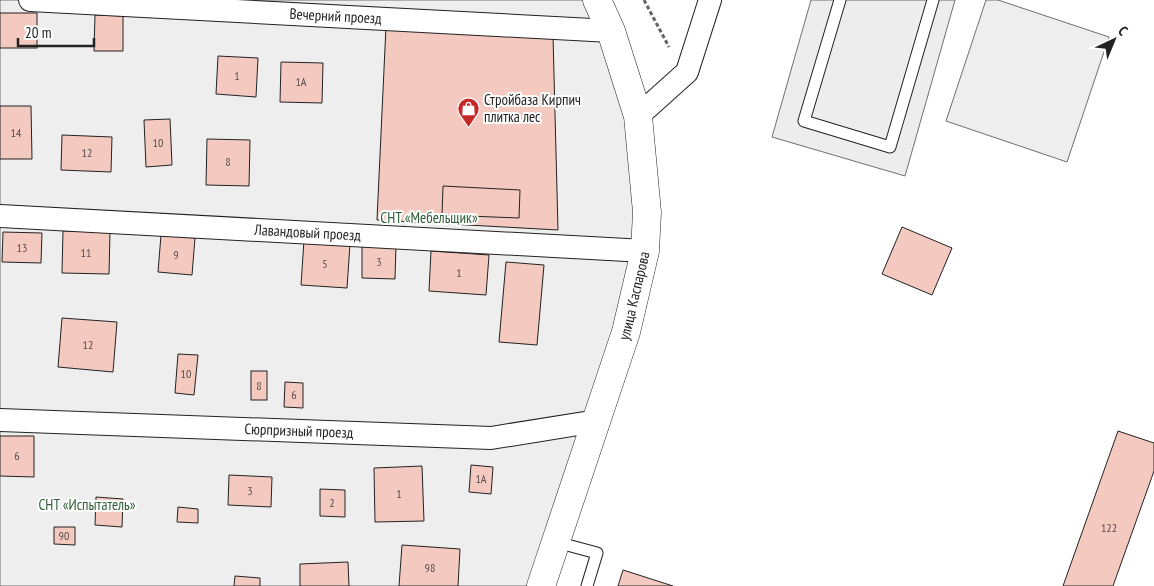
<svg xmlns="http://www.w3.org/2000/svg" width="1154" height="586" font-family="'PT Sans Narrow',sans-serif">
<rect width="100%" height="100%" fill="#fff"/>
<g fill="#eee" stroke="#6f6f6f">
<path d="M0 0H597L647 212 541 586H0Z"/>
<path d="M986 0H998L1109 37 1067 162 946 121Z"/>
</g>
<path fill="#ededed" stroke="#6f6f6f" d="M811 0H955L905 176 772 137Z"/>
<g fill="#f3c9c0" stroke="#222">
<rect x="0" y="13" width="37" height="35"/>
<path d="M95 15 123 16V51H94Z"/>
<path d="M386 26 553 36 558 230 377 220Z"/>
<path d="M218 56 258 58 256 97 216 94Z"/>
<path d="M281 62 323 63 322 103 280 102Z"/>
<path d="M0 106H31L32 159H0Z"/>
<path d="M170 119 172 165 146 167 144 120Z"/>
<path d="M62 135 112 137 111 172 61 170Z"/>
<path d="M207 139 250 140 249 186 206 185Z"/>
<path d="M443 186 520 190 519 218 442 215Z"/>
<path d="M902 227 952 248 932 295 882 274Z"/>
<path d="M63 231 110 232 109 274 62 273Z"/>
<path d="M3 232 42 233 41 263 2 262Z"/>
<path d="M161 235 195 238 192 275 158 272Z"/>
<path d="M304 240 350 244 347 288 301 285Z"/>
<path d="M362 244 396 245 395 279 362 278Z"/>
<path d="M431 251 489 255 486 295 429 291Z"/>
<path d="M506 262 544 265 537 345 499 342Z"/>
<path d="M62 318 117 322 113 372 58 367Z"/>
<path d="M178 354 198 355 194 395 175 393Z"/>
<rect x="251" y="371" width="16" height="29"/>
<path d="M285 382 303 383V408L284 407Z"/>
<path d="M1118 431 1154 443V471L1113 586H1063Z"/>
<path d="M0 436H34V477L0 476Z"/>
<path d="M471 465 493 467 491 494 469 492Z"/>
<path d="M422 466 424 521 375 522 374 468Z"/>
<path d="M229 475 272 477 271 507 228 505Z"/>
<path d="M320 489 345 490V517L320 516Z"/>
<path d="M96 497 123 499 122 527 95 525Z"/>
<path d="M178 507 198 509V523L177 522Z"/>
<path d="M54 527H75V545L54 544Z"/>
<path d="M402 545 460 549 458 586H399Z"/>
<path d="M348 562 349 586H300V564Z"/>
<path d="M623 570 673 586H618Z"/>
<path d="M235 576 260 578V586H234Z"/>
</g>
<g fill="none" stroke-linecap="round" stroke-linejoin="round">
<defs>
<g id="lane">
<path d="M840 0 804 121 890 147 933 0"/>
<path d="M556 542 597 553 587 586"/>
</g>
<g id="street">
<path id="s1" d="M30 0 611 31"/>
<path d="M638 116 687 72 710 0"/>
<path id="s2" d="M0 216 645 251"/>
<path id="s3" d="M0 420 491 438 597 421"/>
</g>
<g id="primary">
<path id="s4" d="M541 586 626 332 645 251 647 212 638 116 611 31 597 0"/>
</g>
</defs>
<use href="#lane" stroke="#222" stroke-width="13"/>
<use href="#street" stroke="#222" stroke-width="24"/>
<use href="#primary" stroke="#222" stroke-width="29"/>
<path stroke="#646464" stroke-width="3" stroke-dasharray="4 2.5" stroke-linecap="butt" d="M644 0 669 47"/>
<use href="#lane" stroke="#fff" stroke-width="11"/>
<use href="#street" stroke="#fff" stroke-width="22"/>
<use href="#primary" stroke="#fff" stroke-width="28"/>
</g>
<defs>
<symbol id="shop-pin" viewBox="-11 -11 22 30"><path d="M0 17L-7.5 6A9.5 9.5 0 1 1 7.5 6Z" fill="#c62828" stroke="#fff"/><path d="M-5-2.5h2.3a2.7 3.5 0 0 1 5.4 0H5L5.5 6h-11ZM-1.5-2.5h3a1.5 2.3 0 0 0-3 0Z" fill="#fff"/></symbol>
</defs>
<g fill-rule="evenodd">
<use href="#shop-pin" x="456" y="96" width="25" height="34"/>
</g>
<g text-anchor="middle" stroke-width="4" stroke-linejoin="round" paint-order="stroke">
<g font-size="12" fill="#564c4a">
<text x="237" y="80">1</text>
<text x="301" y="86">1А</text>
<text x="16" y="137">14</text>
<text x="158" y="147">10</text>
<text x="87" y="157">12</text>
<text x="228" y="166">8</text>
<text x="22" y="252">13</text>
<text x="86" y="257">11</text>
<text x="176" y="259">9</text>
<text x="379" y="266">3</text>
<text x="325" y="268">5</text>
<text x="459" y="277">1</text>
<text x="88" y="349">12</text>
<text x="186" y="378">10</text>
<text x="259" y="390">8</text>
<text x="294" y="399">6</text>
<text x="17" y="460">6</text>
<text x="481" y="483">1А</text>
<text x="250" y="495">3</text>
<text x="399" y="498">1</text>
<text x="332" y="507">2</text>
<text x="1109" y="532">122</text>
<text x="64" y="540">90</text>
<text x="430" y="572">98</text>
</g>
<g font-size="15" fill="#222" stroke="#fff">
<text dy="5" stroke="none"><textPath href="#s1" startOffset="306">Вечерний проезд</textPath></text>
<text dy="5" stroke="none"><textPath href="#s2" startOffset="308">Лавандовый проезд</textPath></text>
<text dy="5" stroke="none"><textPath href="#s4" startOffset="305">улица Каспарова</textPath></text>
<text dy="5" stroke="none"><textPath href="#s3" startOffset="299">Сюрпризный проезд</textPath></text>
</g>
<g font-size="15" fill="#222" stroke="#fff" text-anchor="start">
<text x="484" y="105">Стройбаза Кирпич<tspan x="484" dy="17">плитка лес</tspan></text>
</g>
<g font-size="15" fill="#2f5e38" stroke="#fff">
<text x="429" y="223">СНТ «Мебельщик»</text>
<text x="87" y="510">СНТ «Испытатель»</text>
</g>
</g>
<g transform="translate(1114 40) rotate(44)" stroke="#ffffff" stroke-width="4" paint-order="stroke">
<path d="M0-4L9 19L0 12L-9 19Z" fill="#222222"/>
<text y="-8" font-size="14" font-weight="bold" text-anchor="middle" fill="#222222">С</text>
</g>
<path d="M18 38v8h76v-8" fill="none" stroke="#222222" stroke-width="2.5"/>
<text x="25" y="38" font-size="15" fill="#222222" stroke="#ffffff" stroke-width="4" paint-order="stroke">20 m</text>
</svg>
